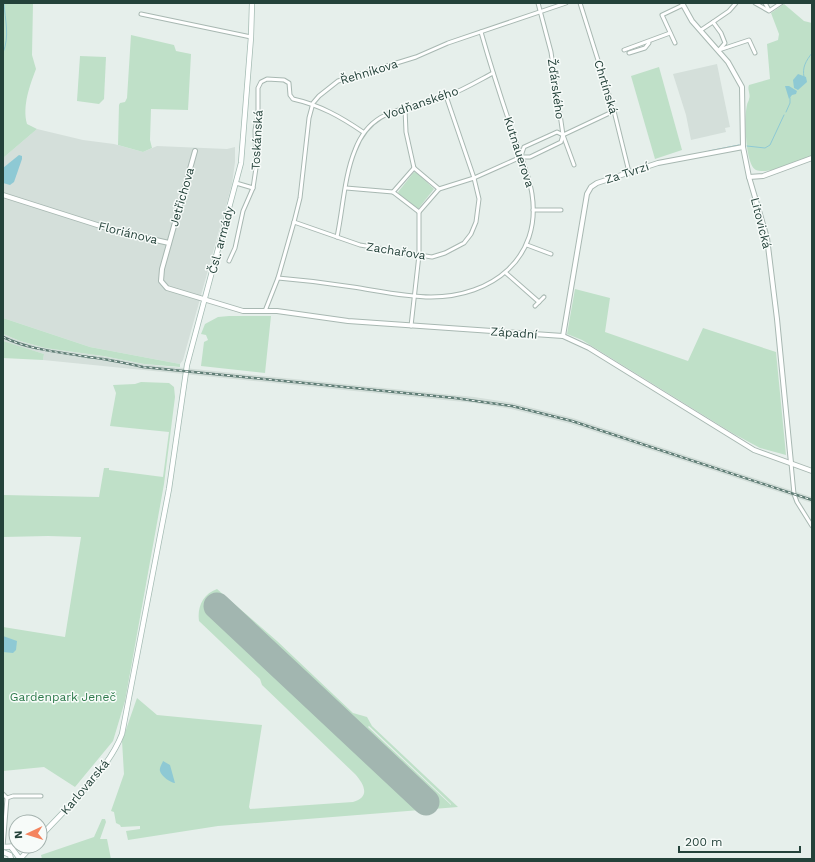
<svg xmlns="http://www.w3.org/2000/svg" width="815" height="862" font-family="'Work Sans',sans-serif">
<rect width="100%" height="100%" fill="#e6efeb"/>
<g fill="#d4dfda">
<path d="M717 64 730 127 725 128 726 132 691 140 686 115 673 74Z"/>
<path d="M37 129 83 140 114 144 143 152 157 146 227 149 235 147V162L232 184 183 360 180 364 90 347 3 318V158Z"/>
<path d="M3 334 20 341 45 348 103 356 144 364 474 397 513 403 573 418 812 497V503L571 424 511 409 474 403 43 360 44 354 7 343 3 341Z"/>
</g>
<g fill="#bfe0c8" fill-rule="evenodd">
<path d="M3 3H33L32 55 36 69C30 85 22 106 27 124L37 129 3 158Z"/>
<path d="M784 4 804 21 812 23V156C799 161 769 175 756 170 745 165 744 116 747 105 747 103 749 101 749 99 751 94 747 90 749 85L770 79 767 44 778 40 779 34 771 13Z"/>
<path d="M131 35 174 45 176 51 191 54 188 110 151 109 150 140 152 148 143 152 118 145 119 105 120 103 125 102 127 98Z"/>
<path d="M80 56 106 57 104 99 99 104 77 101Z"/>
<path d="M659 67 682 150 655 159 631 76Z"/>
<path d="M414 172 417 173 434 189 418 209 399 194 398 192Z"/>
<path d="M575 289 610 298 605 332 688 361 703 328 776 352 786 455 760 448 734 434 582 340 567 334Z"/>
<path d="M229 316H271L265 373 201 366 204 342 208 340 206 335 201 334 205 324 218 317Z"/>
<path d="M3 318 90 347 180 364V367L144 364 103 356 45 348 20 341 3 334Z"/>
<path d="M3 341 44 354 43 360 3 358Z"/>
<path d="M141 382 169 383 174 387 175 397 164 484 125 701 113 741 75 787 44 767 3 771V627L65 637 81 537 48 536 3 537V495L99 497 104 468H109V470L163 477 169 432 110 426 116 393 113 385 135 384Z"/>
<path d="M217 589 277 641 353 713 367 717 372 726 458 807 218 826 128 840 126 831 140 829V826L121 827 120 825 116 823 114 812 111 811 124 774 122 741 137 698 157 715 262 725 249 807 250 809 353 802C371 797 364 784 355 774L262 685 260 679 199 621C197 607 203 594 217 589ZM369 726 451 804V805L368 727Z"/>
<path d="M102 819H105L106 822 100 839H107L111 859H42L41 855 94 837Z"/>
</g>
<g fill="#8ec9d4">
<path d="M798 74 806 77 807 82 798 90 794 88 793 80Z"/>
<path d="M785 86H789L797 91 796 94 792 95 789 99Z"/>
<path d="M19 155 22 156V159L14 182 10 185 3 183V168Z"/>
<path d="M3 636 17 641 16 650 13 653 3 652Z"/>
<path d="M163 761 170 765 175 783C171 783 161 776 160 771 159 768 162 764 163 761Z"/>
</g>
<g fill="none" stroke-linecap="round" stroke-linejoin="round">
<g stroke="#8ec9d4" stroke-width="1">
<path d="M3 53C10 35 5 21 4 3"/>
<path d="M804 77C802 67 806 61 812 53"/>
<path d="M786 112 790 103V98"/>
<path d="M747 146 765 148 770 145 784 115"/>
<path d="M709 151 739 145"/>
</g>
<path stroke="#a2b6b0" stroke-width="27" d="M217 606 426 802"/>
<defs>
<g id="minor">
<path d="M538 3 551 52 563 135 574 165"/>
<path d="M580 3 614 111 629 172"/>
<path d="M755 3 769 11 781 3"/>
<path d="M765 3 769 10"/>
<path d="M141 14 251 37"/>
<path d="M713 22 729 11 736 3"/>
<path d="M701 30 713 22 721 33 725 43 719 50"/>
<path d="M675 43 662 15 683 5"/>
<path d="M624 50 670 33"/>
<path d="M719 50 749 40 755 53"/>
<path d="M629 53 645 48 649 43"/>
<path d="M405 109 406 132 414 168"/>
<path d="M521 156 524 147 557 132 563 135"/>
<path d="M414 168 439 189 419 212 393 192Z"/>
<path d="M236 183 253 188"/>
<path d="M346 188 393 192"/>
<path d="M439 189 474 178 521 157H530L561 142 563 135 614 111"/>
<path d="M533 210H561"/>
<path d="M294 222 360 245 419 255 432 257 445 253 464 243 471 234 476 222 479 199 474 178 446 96"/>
<path d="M337 237C343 209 344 177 355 150 372 105 408 111 447 96 463 90 478 81 493 73"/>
<path d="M527 245 551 254"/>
<path d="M229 261 235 248 243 211 253 188 256 168 255 130 258 115V88L261 82 267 79 284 80 289 83 290 95 293 99C320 105 341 117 363 132"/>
<path d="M506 273 539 302"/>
<path d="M278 278C303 280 328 283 353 287 379 291 405 297 431 297 492 297 542 258 532 194 529 174 520 155 514 136 502 101 491 67 481 32"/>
<path d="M535 306 544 297"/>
<path d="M265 311 278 278 294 222 300 198 309 118 313 103 319 96 338 81 416 57 448 43 566 3"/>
<path d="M411 326 419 255V212"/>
<path d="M791 463 794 494 797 502 812 526"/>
<path d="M3 794 7 798 3 847"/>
<path d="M7 798 13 796H41"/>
</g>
<g id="tertiary">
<path d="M682 3 692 21 728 62 742 87 743 147 749 177 767 238 777 319 791 463"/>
<path d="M195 151 162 269 161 281 167 288 243 311H277L348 321 563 336 589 348 754 450 812 471"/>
<path d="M749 177 763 176 812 158"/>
<path d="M3 195 116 231 169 243"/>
<path d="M563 336 587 194 591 187 597 183 658 163 743 147"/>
</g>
<g id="secondary">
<path d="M40 837C67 807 108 771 122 734L169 489 187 365 241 163 251 37 252 3"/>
<path d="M3 847 21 846"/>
<path d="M11 847 20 859"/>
<path d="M3 852 10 855 11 859"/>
<path d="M20 859 32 846"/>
</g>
</defs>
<use href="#minor" stroke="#a8b8b2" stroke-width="5"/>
<use href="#tertiary" stroke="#a8b8b2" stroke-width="6"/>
<use href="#secondary" stroke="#a4bbb3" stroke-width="6"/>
<use href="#minor" stroke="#fff" stroke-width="3"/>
<use href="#tertiary" stroke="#fff" stroke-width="4"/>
<use href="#secondary" stroke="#fff" stroke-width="4.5"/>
<defs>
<path id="rail" d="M3 337C30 350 59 352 88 357 107 359 125 363 143 367L455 398 512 406 572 421 812 500"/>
</defs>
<use href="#rail" stroke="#5f7d75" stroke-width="2.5"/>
<use href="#rail" stroke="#f7fbf9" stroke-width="1" stroke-dasharray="3" stroke-linecap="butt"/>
</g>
<g text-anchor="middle" stroke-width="3" stroke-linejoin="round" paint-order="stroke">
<g font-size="12" fill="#24423a" stroke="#f7fbf9">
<text transform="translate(369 72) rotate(-17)" y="4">Řehníkova</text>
<text transform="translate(606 87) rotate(73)" y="4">Chrtínská</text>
<text transform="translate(556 89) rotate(82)" y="4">Žďárského</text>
<text transform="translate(421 103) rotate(-19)" y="4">Vodňanského</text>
<text transform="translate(257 140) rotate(-87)" y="4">Toskánská</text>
<text transform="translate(519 152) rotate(72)" y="4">Kutnauerova</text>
<text transform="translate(627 173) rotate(-18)" y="4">Za Tvrzí</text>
<text transform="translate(182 197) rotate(-74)" y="4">Jetřichova</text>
<text transform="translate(761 223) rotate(76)" y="4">Litovická</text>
<text transform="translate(128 233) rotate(14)" y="4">Floriánova</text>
<text transform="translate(221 240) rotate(-75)" y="4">Čsl. armády</text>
<text transform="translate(396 251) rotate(9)" y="4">Zachařova</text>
<text transform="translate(514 333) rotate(4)" y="4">Západní</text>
<text transform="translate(85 787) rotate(-50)" y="4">Karlovarská</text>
</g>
<g font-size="12" fill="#2d7a4b" stroke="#f7fbf9">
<text x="63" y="701">Gardenpark Jeneč</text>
</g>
</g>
<rect width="815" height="862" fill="none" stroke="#24423a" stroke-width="8"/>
<g transform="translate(28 834) rotate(266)"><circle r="19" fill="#f7fbf9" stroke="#a3b1ad"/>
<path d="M0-3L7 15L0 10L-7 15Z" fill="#f4845f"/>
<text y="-6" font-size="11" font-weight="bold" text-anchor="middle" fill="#24423a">N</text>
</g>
<path d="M679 846v6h121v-6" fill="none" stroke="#24423a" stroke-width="2"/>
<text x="685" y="846" font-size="12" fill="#24423a" stroke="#f7fbf9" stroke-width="3" paint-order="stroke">200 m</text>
</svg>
